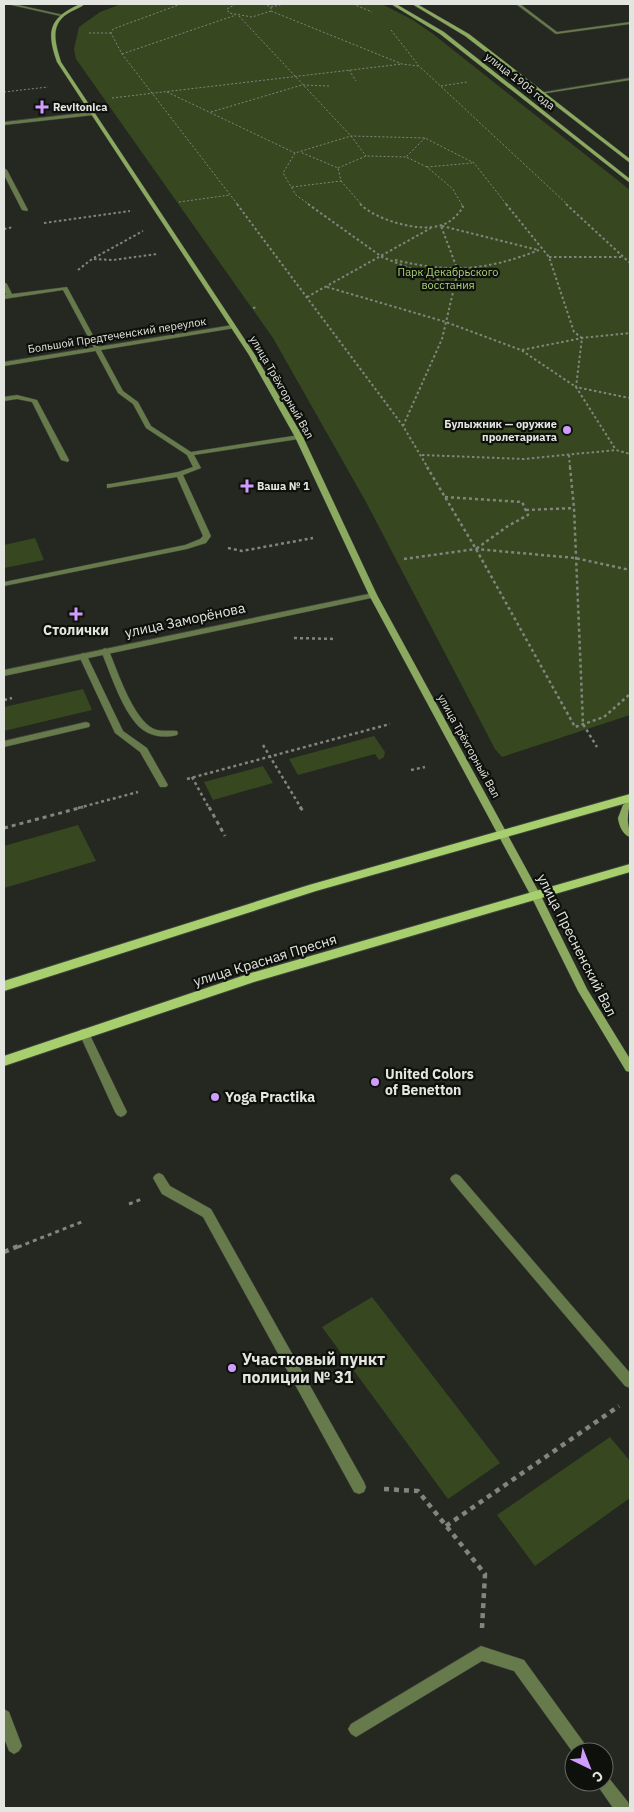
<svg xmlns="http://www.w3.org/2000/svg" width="634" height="1812" font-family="'IBM Plex Sans',sans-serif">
<rect width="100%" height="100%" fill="#242820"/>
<g fill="#374720">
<path d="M121 4H382L413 20 433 34 630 190V715L502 757 495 749 366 502 273 338 76 59 74 49 79 27 100 12Z"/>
<path d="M35 538 44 560 4 568V545Z"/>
<path d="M83 689 92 710 4 731V707Z"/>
<path d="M374 736 385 752 384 757 379 760 375 754 298 775 289 759Z"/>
<path d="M263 766 273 783 213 800 204 782Z"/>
<path d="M78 825 96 861 4 888V846Z"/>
<path d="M372 1297 500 1463 448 1499 322 1327Z"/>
<path d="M610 1437 630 1461V1498L535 1566 497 1515Z"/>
</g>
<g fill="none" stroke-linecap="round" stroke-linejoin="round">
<defs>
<g id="service">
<path d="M516 4H520L557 32 630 22V24L556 34Z"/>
<path d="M92 112 94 115 4 125V122Z"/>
<path d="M4 168 7 170 28 210 27 211 22 210 4 175Z"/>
<path d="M4 282 7 284 12 294 67 287 123 391 138 402 151 426 191 452 299 435 303 437 299 439 194 455 201 468 183 475 211 536 206 543 187 549 4 586V582L185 545 200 539 203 536 177 477 107 488V484H110L178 472 193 467 187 455 146 428 133 404 118 393 63 290 4 299V295H6L4 290Z"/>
<path d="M17 395 37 400 69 460 68 462 61 460 32 402 17 399 4 401V397Z"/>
<path d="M105 648 109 651C118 672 133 719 154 729 162 732 169 730 177 731L178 733 177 735C166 738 153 737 143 730 123 715 111 674 101 651Z"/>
<path d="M83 653 87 656 123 731 147 748 168 785 166 787H160L140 752 115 733 79 656Z"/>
<path d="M86 722 89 723 90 725 89 727 4 747V741Z"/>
<path d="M84 1029 88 1030 89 1033 127 1112 125 1115 121 1117 117 1115 115 1112 79 1033 80 1030Z"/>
<path d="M159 1173 163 1175 170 1186 211 1209 364 1482 366 1487 364 1492 359 1494 354 1492 203 1217 162 1194 153 1178 155 1175Z"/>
<path d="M456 1174 460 1176 630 1373V1388L625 1386 452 1182 450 1179 452 1176Z"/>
<path d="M481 1646 524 1660 587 1747 590 1752H574V1754L514 1671 482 1661 361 1734 356 1737 351 1734 348 1729 351 1724Z"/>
<path d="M4 1709 9 1712 22 1746 19 1751 14 1754 9 1751 4 1738Z"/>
<path d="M604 1775 608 1777 628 1802 630 1808H613L595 1782H604Z"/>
</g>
<g id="minor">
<path d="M630 78V80L541 94 539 93Z"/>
<path d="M233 325 235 326V328L4 366V362Z"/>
</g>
<g id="tertiary">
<path d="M7 4H14L63 15 61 16Z"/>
<path d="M373 593 377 595 376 597 4 676V670Z"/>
</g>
<g id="secondary">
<path d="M80 4H85C80 8 73 10 67 14 49 26 56 45 61 62L255 355 303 437 377 595 541 896 587 989 630 1059V1072L626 1071 578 991 531 896 369 595 295 437 249 355 57 62C46 31 49 18 80 4Z"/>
<path d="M391 4H396L444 32 630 179V183L440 34Z"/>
<path d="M412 4H417L469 34 630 159V163L465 36Z"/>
<path d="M630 800C630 806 628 810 628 816 627 823 630 830 630 837 623 835 619 826 618 818L623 805Z"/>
</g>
<g id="primary">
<path d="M630 794V802L316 891 4 991V981L309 885Z"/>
<path d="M630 864V872L254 982 4 1066V1056L251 973Z"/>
</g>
</defs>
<use href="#service" stroke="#3f433b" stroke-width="1"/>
<use href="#minor" stroke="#3f433b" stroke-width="1"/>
<use href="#tertiary" stroke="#3f433b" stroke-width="1"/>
<use href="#secondary" stroke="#3f433b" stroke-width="1"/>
<use href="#primary" stroke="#3f433b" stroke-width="2"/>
<g stroke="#81857e" stroke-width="1" stroke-dasharray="2 2" stroke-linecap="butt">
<path d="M181 4 113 29 111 33 122 54 238 205"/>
<path d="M236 4 227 9 229 13 252 17 271 11V7L264 4"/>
<path d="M353 4 372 12"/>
<path d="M271 7 284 4"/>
<path d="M271 11 402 64 418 66"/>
<path d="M239 16 351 136 366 156"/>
<path d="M391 30 419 66 568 205"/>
<path d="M89 33H111"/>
<path d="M122 54 236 15"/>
<path d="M349 70 356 81"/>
<path d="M441 86 467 82"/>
<path d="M4 92 48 87"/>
<path d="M167 92 295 153"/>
<path d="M112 98 402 64"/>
<path d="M211 112 302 85 329 86"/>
<path d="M425 138 406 157 427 167"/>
<path d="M338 168 366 156 406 157"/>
<path d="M341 181 362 205"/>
<path d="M292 187 341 181 338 168 300 152"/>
<path d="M179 202 230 195"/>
<path d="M310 205 296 195 283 173 295 153 351 136 425 138 474 163 507 205"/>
<path d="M462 205 453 189 427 167 472 163"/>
</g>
<g stroke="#81857e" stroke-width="2" stroke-dasharray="2.5 2.5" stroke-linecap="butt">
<path d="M237 204 403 426 428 468"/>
<path d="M308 204 382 257 454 286"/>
<path d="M360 204C376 220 420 233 442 225 451 222 458 215 463 207L461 204"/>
<path d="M506 204 549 257 574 332 582 338 576 387 630 398"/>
<path d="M566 204 630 263"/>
<path d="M44 223 130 211"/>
<path d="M442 226 538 250"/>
<path d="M4 229 13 227"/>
<path d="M549 257H623"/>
<path d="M94 259 113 260 157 254"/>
<path d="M395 260C450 273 486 271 539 250"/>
<path d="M78 270 92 259 143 231"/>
<path d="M327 287 446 322 521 350 576 387 616 450"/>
<path d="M307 297 431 228"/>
<path d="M253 308 258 307"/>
<path d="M522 350 582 338 630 333"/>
<path d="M403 426 442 339 458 271 441 226"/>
<path d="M422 455 524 459 616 450 630 454"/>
<path d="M569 455 570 468"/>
</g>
<g stroke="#81857e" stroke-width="2.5" stroke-dasharray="3 3" stroke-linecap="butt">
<path d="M427 467 476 549 575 727 604 717 630 694"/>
<path d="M570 467 574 508 583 724 597 747"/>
<path d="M445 497 522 502 528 515 508 526 476 549"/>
<path d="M526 510 574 508"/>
<path d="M228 548 242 551 313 538"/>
<path d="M404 559 476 549 575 558 630 570"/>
<path d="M294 638 336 639"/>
<path d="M4 700 12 698"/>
<path d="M263 745 301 808"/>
<path d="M411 770 425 767"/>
<path d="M192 777 209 808"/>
<path d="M187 779 390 724"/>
<path d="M78 808 138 792"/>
</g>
<g stroke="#81857e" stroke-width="3" stroke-dasharray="4 4" stroke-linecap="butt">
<path d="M209 807 225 836"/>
<path d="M300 807 303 811"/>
<path d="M4 828 83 807"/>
<path d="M129 1204 142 1199"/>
<path d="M18 1247 84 1221"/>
</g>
<g stroke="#81857e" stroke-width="4.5" stroke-dasharray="5 5" stroke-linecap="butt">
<path d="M4 1252 21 1245"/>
<path d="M384 1489 418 1491 485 1574 482 1628"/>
<path d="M446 1526 619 1406"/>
</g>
<use href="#service" fill="#677a4c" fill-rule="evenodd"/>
<use href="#minor" fill="#677a4c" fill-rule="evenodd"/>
<use href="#tertiary" fill="#677a4c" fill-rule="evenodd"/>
<use href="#secondary" fill="#8baa5f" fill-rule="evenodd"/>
<use href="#primary" fill="#a7cf6d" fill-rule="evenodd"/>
</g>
<g fill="#d09dff" stroke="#0e100c" stroke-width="2">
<path d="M39.5 99.5h5v5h5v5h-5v5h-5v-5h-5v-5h5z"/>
<circle cx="567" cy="430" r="5"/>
<path d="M244.5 478.5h5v5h5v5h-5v5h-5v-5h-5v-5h5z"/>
<path d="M73.5 606.5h5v5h5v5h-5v5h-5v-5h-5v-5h5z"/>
<circle cx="375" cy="1082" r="5"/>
<circle cx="215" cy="1097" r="5"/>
<circle cx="232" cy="1368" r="5"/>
</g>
<g text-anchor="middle" stroke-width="4.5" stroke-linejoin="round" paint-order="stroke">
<g font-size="11" fill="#e3e6e0" stroke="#0e100c">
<text transform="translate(520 81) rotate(38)" y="4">улица 1905 года</text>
<text transform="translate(117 335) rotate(-9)" y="4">Большой Предтеченский переулок</text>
<text transform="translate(282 387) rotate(60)" y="4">улица Трёхгорный Вал</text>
<text transform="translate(469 746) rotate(61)" y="4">улица Трёхгорный Вал</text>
</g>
<g font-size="11" font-weight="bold" fill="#e3e6e0" stroke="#0e100c" text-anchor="start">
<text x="53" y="111">Revitonica</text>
<text x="557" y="428" text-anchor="end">Булыжник — оружие<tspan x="557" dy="13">пролетариата</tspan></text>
<text x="257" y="490">Ваша № 1</text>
</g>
<g font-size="11" fill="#add376" stroke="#0e100c">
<text x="448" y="276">Парк Декабрьского<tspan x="448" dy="13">восстания</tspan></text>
</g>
<g font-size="14" fill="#e3e6e0" stroke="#0e100c">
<text transform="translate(185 620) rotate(-12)" y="5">улица Заморёнова</text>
<text transform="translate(577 945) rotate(63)" y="5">улица Пресненский Вал</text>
<text transform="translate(265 960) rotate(-17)" y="5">улица Красная Пресня</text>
</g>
<g font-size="14" font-weight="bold" fill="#e3e6e0" stroke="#0e100c" text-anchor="start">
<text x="76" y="635" text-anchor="middle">Столички</text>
<text x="385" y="1079">United Colors<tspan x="385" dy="16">of Benetton</tspan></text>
<text x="225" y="1102">Yoga Practika</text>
</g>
<g font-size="16" font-weight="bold" fill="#e3e6e0" stroke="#0e100c" text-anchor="start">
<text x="242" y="1365">Участковый пункт<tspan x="242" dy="18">полиции № 31</tspan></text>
</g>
</g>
<rect width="634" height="1812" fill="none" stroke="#e3e6e0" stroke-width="10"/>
<g transform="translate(589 1767) rotate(137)"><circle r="24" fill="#0e100c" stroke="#636661"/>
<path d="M0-4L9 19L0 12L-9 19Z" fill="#d09dff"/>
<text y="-8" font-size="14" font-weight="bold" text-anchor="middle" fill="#e3e6e0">С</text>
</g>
</svg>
